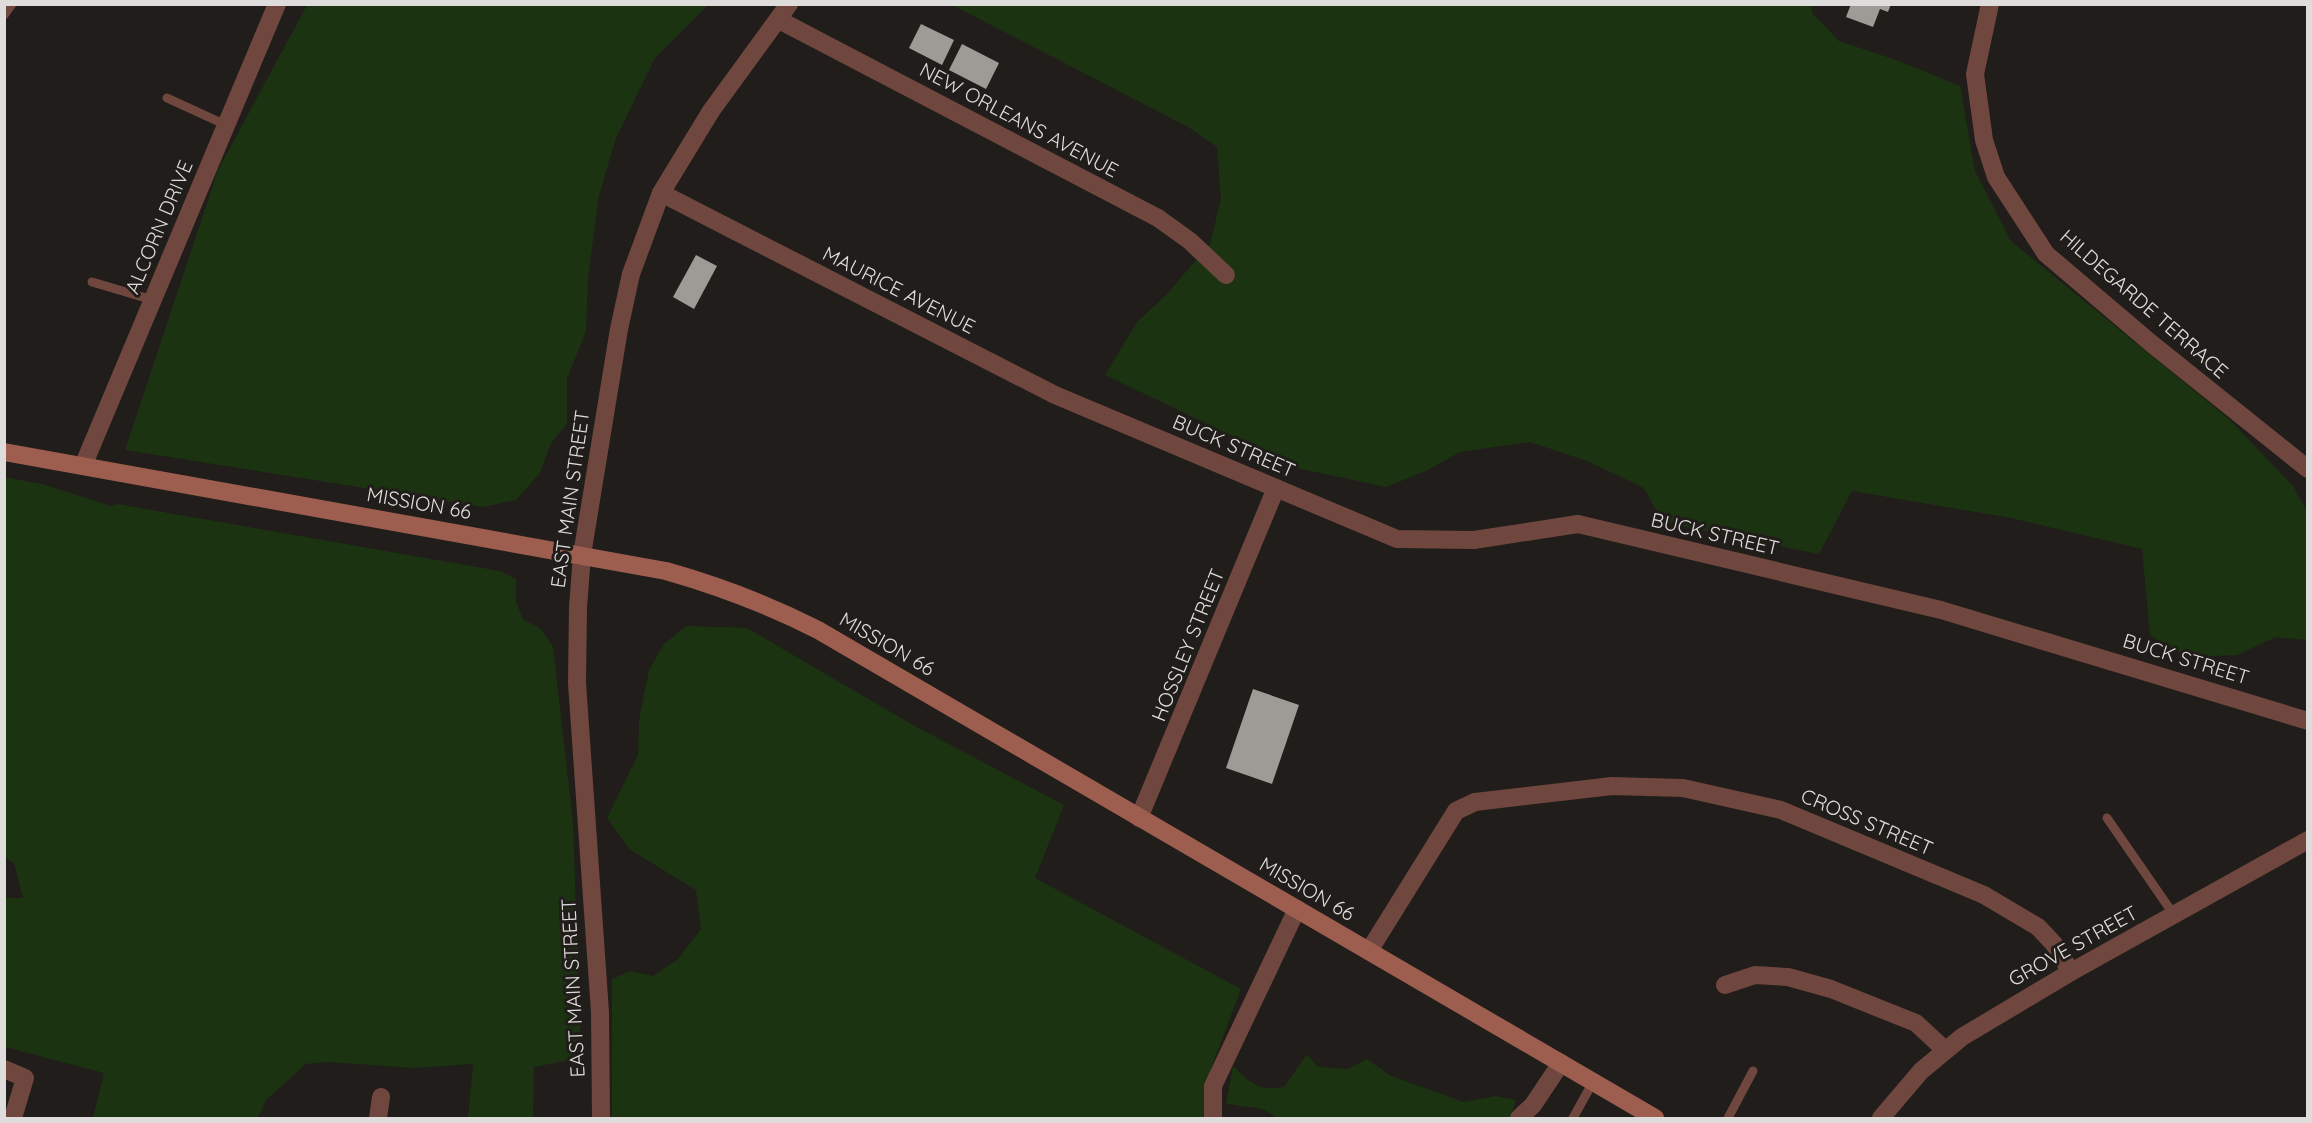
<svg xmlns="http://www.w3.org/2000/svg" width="2312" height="1123" font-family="Quicksand,sans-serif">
<rect width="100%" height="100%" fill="#201d1a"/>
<g fill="#1b3311">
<path d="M307 5H708L655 58 616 138 599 195 588 278 586 331 567 379V424L551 443 540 473 516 500 483 507 125 450 218 170Z"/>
<path d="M952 5H1811L1812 13 1839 41 1899 61 1960 86 1975 171 2011 241 2229 419 2293 486 2307 511V640L2276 637 2237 655 2188 657 2150 635 2142 549 2011 518 1852 491 1819 554 1662 522 1644 488 1587 461 1530 442 1460 452 1426 471 1386 487 1301 469 1105 375 1137 322 1166 295 1210 244 1221 199 1217 147 1188 127Z"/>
<path d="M4 477 42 484 111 506 117 504 500 571 516 579V602L523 619 541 629 553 647 573 822 581 1058 534 1067 533 1118H468L473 1064 415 1068 329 1062 306 1064 266 1100 258 1118H93L104 1073 5 1047V898H23L14 863 4 857Z"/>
<path d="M686 626 747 628 913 725 1064 805 1035 878 1241 989 1211 1068 1203 1118H612V979L630 971 653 976 678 959 701 929 696 890 629 849 607 818 638 755 639 720 649 670 664 644Z"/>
<path d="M1307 1054 1318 1067 1348 1069 1367 1059 1391 1076 1464 1102 1496 1096 1516 1100 1510 1118H1277L1263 1109 1226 1104 1233 1066C1252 1084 1257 1091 1284 1087Z"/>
</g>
<g fill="#9e9a96">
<path d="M1851 4H1891L1888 12 1880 9 1873 27 1846 17Z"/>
<path d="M921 24 954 40 942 65 909 48Z"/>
<path d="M962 44 999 63 986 89 949 70Z"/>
<path d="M696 255 717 266 694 309 673 297Z"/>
<path d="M1253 689 1299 705 1272 784 1226 768Z"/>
</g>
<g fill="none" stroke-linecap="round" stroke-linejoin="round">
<g stroke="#70473e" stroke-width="9">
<path d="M4 15 12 4"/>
<path d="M167 98 226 125"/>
<path d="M92 282 153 300"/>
<path d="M2107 818 2174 915"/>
<path d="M1573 1118 1593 1082"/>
<path d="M1728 1118 1753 1071"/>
</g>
<g stroke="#70473e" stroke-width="18">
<path d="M1990 4 1975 74 1984 140 1996 177 2046 254 2152 344 2308 469"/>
<path d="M779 20 1158 218 1190 241 1226 275"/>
<path d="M661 193 1055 395 1397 539 1474 540 1578 524 1941 610 2308 721"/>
<path d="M83 466 277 4"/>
<path d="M1139 818 1276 488"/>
<path d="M1369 951 1456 811 1475 802 1612 786 1683 788 1781 810 1984 895 2038 927 2054 944 2071 972"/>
<path d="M1725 985 1755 975 1788 977 1831 989 1916 1023 1944 1049"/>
<path d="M4 1069 25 1078 13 1118"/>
<path d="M378 1118 381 1097"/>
<path d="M601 1118 600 1012 577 683 578 607 582 555 619 329 631 274 661 193 711 111 789 4"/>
<path d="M1213 1118V1086L1297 909"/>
<path d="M1519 1118 1533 1105 1561 1063"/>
<path d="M1881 1118 1921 1071 1962 1037 2071 972 2308 840"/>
</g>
<path stroke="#9e5e4f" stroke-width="18" d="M4 452 666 571C719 586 769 605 818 630L1655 1118"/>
</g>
<g text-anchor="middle" stroke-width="6" stroke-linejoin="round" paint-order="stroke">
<g font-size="20" fill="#dfdddb" stroke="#201d1a">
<text transform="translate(1019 120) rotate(28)" y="7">NEW ORLEANS AVENUE</text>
<text transform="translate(159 227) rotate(-67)" y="7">ALCORN DRIVE</text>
<text transform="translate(899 290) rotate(27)" y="7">MAURICE AVENUE</text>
<text transform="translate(2144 304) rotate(41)" y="7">HILDEGARDE TERRACE</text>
<text transform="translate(1234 446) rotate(23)" y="7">BUCK STREET</text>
<text transform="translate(570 499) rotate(-82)" y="7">EAST MAIN STREET</text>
<text transform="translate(419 503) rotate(10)" y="7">MISSION 66</text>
<text transform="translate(1715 534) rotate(13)" y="7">BUCK STREET</text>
<text transform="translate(887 644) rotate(30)" y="7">MISSION 66</text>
<text transform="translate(1188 645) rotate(-68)" y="7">HOSSLEY STREET</text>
<text transform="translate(2186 659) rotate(17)" y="7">BUCK STREET</text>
<text transform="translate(1867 822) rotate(23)" y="7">CROSS STREET</text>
<text transform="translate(1307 889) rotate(30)" y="7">MISSION 66</text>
<text transform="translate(2073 946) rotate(-29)" y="7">GROVE STREET</text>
<text transform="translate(573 988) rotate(-93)" y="7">EAST MAIN STREET</text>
</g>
</g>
<rect width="2312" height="1123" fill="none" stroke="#dfdddb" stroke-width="12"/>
</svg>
